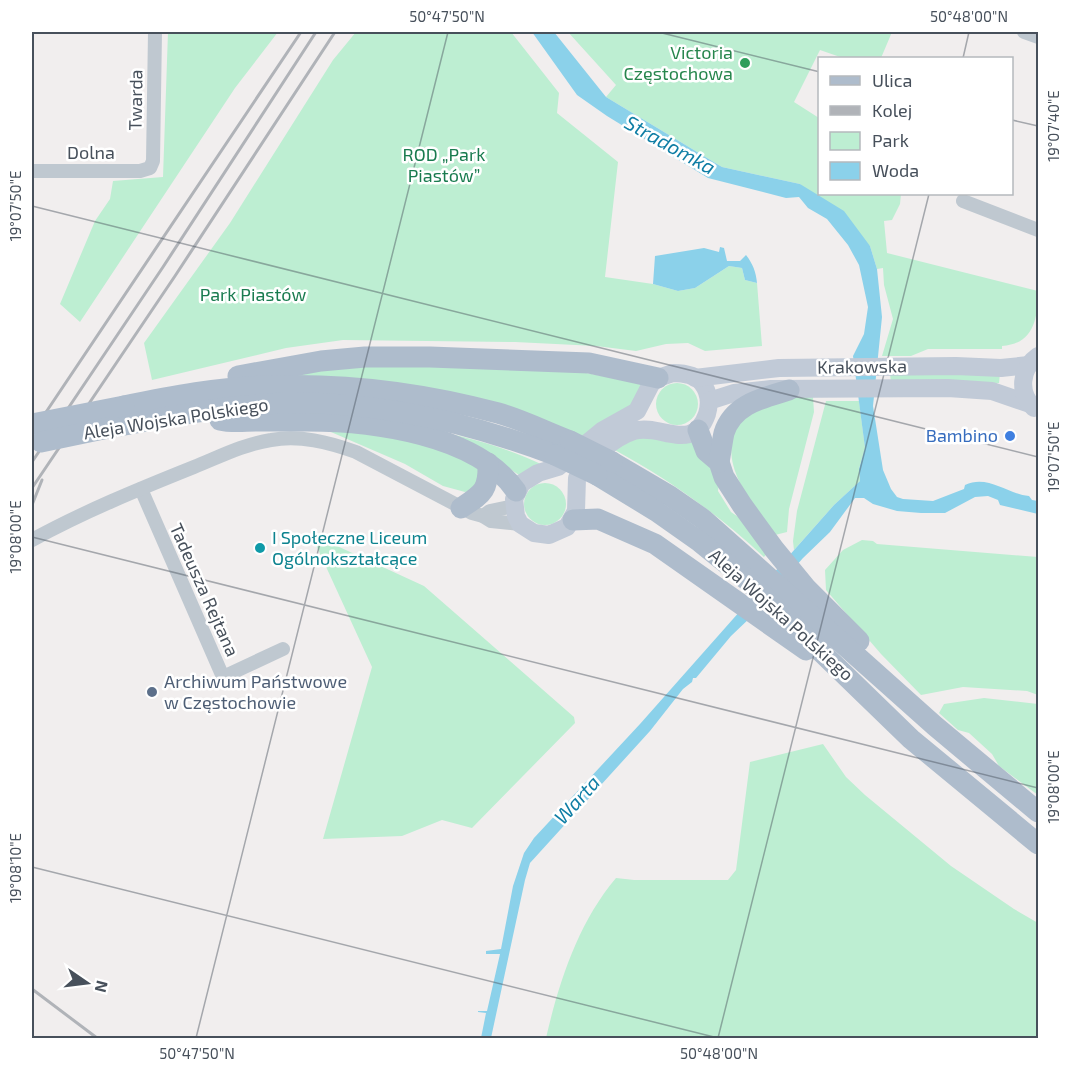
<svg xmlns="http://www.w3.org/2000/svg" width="1070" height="1070" font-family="'Exo 2',sans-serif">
<rect width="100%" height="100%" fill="#f1eeee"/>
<g fill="#bdeed2">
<path d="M168 32H278L235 88 80 322 60 304 95 221 110 199 113 181 163 177Z"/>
<path d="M356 32H511L559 93 557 113 618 162 605 277 653 284 678 291 695 288 729 266 742 268 745 280 757 283 762 346 705 351 688 343 666 344 636 351 596 346 515 342 343 340 286 348 152 380 144 343 230 223 333 60Z"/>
<path d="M568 32H892L881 58H843L820 50 794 102 819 118 820 194H901L900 204 892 220 884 221 887 253 1038 291C1038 318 1034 344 1002 346V349H928L911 356H882L893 319 884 285 883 268 877 269 870 246 800 184 722 167 606 97 616 85Z"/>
<path d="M413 364 581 372 645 384 637 403 583 436 527 413 296 377 299 372 351 366Z"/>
<path d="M1000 373 999 383 891 382 890 374Z"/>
<circle cx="677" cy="404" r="21"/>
<path d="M793 397H813L814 412 789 509 787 532 775 535C756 507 726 476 732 440 733 433 736 423 741 418 747 412 782 401 793 397Z"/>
<path d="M826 401H859L865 448 859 469 860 481 834 505 794 550 793 541 797 511Z"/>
<path d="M324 429H357L449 449 482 472 477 489 465 492 443 486 405 464Z"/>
<path d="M436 431C474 438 508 449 543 465L519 475 501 463Z"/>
<path d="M637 436 693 438 719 483 718 491 731 512 744 521 767 553 764 557C718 514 668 479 613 449Z"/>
<circle cx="545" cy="504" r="21"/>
<path d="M311 534 424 586 574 717 575 723 472 828 442 820 402 836 323 839 372 667Z"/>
<path d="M862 540 873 541 877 544 1038 557V695L1027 691 963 687 921 695 881 654 826 590 825 570 843 550Z"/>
<path d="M984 698 1038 704V795L999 766 992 754 969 733 958 730 939 713 944 704Z"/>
<path d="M823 744 846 777 865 795 951 866 1014 909 1038 923V1038H546C559 982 578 923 616 878L634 880H728L736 870 750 762Z"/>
</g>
<g fill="#8bd1ea">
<path d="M532 32H554L606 97 722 167 800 184 844 211 870 246 877 269 882 317 873 406 883 470 891 489 897 497 903 499 933 501 964 489 965 485C988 474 1007 494 1029 496L1032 500 1038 501V514L1000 505 998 500 988 496 975 497 945 513H921L897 511 873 504 864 498H855L830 532 803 558 752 616 731 636 696 678H693L692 682 683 689 650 731 530 863 525 880 491 1038H481L486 1013 478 1012V1011H487L500 954H486V951L501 949 513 886 524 853 534 838 640 724 834 505 860 481 859 469 865 448 853 356 864 334 868 307 859 265 848 245 827 219 808 208 799 197 786 198 708 178 607 116 577 95Z"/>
<path d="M720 247 724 248 727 261H740L746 255C753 264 756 272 757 283L745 280 742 268 729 266 695 288 678 291 653 284 655 256 704 248 719 252Z"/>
</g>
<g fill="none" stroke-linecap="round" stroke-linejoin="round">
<g stroke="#bfc8d0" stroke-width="14">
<path d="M1024 32 1038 37"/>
<path d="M32 171H140L150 168 153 161 155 32"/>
<path d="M963 201 1038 230"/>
<path d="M141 489 223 677 283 649"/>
<path d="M483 516 490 511 514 506"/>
<path d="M32 540C83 512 139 489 194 467 219 457 244 444 271 440 300 435 328 442 356 452L472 513 483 516 491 521 520 524"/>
</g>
<g stroke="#c1cad7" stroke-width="18">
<path d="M673 373C683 373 695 374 702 383 709 392 710 404 707 414 693 454 660 423 634 431 612 438 591 459 577 478L576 511 567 527 549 535 534 533 520 524 516 516 514 499 522 483 538 473 558 467 603 430 637 411 651 384 658 378Z"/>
<path d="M695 378 779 368 956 366 1001 368 1029 365"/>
<path d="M709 401 734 393 771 389 948 388 992 391 1030 404"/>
<path d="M1034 408C1018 393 1020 369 1038 356"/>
</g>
<g stroke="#aebccc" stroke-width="21">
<path d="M238 376 321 361 365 357H430L589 363 658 378"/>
<path d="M124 406C172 396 220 387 268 386 346 383 423 393 498 413 523 420 546 432 570 441"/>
<path d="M220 420C232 423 245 421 257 421 274 421 290 421 307 421 371 421 477 434 516 491"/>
<path d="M113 427C169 417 226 405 284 403 378 401 468 422 555 455"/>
<path d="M698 430 706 451 719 462 724 477 742 505 774 549 806 588 859 641"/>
<path d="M612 462 670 496 703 519 935 726 1038 812"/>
<path d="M719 462C721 452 722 442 724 433 733 404 763 398 789 390"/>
<path d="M597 475 656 511 700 542 747 580 911 739 1038 844"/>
<path d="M461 508C482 494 489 491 488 463"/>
<path d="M573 520 598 519 655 544 806 650"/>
</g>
<g stroke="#b0b3b8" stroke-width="3">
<path d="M32 433 301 32"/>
<path d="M32 462 163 267 316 32"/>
<path d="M32 488 175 276 335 32"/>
<path d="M32 505 42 480"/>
<path d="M32 989 97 1038"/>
</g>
<g stroke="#aebccc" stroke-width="21">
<path d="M32 424 124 406"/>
<path d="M570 441 612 462"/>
<path d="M41 442 113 427"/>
<path d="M555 455 597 475"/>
</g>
</g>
<path fill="none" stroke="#47505b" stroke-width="1.5" stroke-opacity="0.45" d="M658 32 820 72M963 58 969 32M1012 120 1038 126M32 206 1038 457M32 537 1038 788M32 867 718 1038M196 1038 448 32M718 1038 929 194"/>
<circle fill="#2e9e5b" stroke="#fff" stroke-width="2" cx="745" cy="63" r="6"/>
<circle fill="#3f7fe0" stroke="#fff" stroke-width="2" cx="1010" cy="436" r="6"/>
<circle fill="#0f9aa8" stroke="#fff" stroke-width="2" cx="260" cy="548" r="6"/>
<circle fill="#5c6f8a" stroke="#fff" stroke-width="2" cx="152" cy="692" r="6"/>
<g text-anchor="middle" stroke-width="5" stroke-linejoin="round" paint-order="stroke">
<g font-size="18" fill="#27864d" stroke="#fff" text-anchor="end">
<text x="733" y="59">Victoria<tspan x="733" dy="21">Częstochowa</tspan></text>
</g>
<g font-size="18" fill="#47505b" stroke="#fff">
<text transform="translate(136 100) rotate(-89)" y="6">Twarda</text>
<text x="91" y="159">Dolna</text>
<text transform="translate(862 367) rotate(-1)" y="6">Krakowska</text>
<text transform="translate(176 419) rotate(-9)" y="6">Aleja Wojska Polskiego</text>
<text transform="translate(204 590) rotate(66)" y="6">Tadeusza Rejtana</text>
<text transform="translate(781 615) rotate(42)" y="6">Aleja Wojska Polskiego</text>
</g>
<g font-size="18" fill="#197b4f" stroke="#fff">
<text x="444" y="161">ROD „Park<tspan x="444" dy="21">Piastów”</tspan></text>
<text x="253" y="301">Park Piastów</text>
</g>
<g font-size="18" fill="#366cbe" stroke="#fff" text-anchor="end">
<text x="998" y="442">Bambino</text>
</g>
<g font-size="18" fill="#0d838f" stroke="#fff" text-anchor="start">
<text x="272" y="544">I Społeczne Liceum<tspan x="272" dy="21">Ogólnokształcące</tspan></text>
</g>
<g font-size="18" fill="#4e5e75" stroke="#fff" text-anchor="start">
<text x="164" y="688">Archiwum Państwowe<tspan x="164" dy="21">w Częstochowie</tspan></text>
</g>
<g font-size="20" font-style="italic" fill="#0f7ea5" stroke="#fff">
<text transform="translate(670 145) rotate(29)" y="7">Stradomka</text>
<text transform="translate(577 800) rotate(-48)" y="7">Warta</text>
</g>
</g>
<rect width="1070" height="1070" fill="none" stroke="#ffffff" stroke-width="66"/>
<rect x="818" y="57" width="195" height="138" fill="#ffffff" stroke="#b5b9bd" stroke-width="1.5"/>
<rect x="830" y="76" width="30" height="9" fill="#aebccc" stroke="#b5b9bd" stroke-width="1.5"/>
<text x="872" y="87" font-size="18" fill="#47505b">Ulica</text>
<rect x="830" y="106" width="30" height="9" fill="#b0b3b8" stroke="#b5b9bd" stroke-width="1.5"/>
<text x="872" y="117" font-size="18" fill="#47505b">Kolej</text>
<rect x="830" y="132" width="30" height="18" fill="#bdeed2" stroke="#b5b9bd" stroke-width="1.5"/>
<text x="872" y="147" font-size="18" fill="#47505b">Park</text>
<rect x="830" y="162" width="30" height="18" fill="#8bd1ea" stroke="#b5b9bd" stroke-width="1.5"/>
<text x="872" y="177" font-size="18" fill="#47505b">Woda</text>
<g transform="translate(87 983) rotate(104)" stroke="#ffffff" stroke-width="4.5" paint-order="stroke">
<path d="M0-4.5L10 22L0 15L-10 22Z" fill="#47505b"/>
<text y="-9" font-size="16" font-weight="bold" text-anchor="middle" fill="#47505b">N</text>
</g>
<rect x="33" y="33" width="1004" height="1004" fill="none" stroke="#47505b" stroke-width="2"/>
<g font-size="15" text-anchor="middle" fill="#47505b">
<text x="447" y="22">50°47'50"N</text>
<text x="969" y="22">50°48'00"N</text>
<text transform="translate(1054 126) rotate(-90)" y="5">19°07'40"E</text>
<text transform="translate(16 206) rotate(-90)" y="5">19°07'50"E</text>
<text transform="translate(1054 457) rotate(-90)" y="5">19°07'50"E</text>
<text transform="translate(16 537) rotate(-90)" y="5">19°08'00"E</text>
<text transform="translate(1054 787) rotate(-90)" y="5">19°08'00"E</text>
<text transform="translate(16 868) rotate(-90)" y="5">19°08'10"E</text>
<text x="197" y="1059">50°47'50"N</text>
<text x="719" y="1059">50°48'00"N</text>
</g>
</svg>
